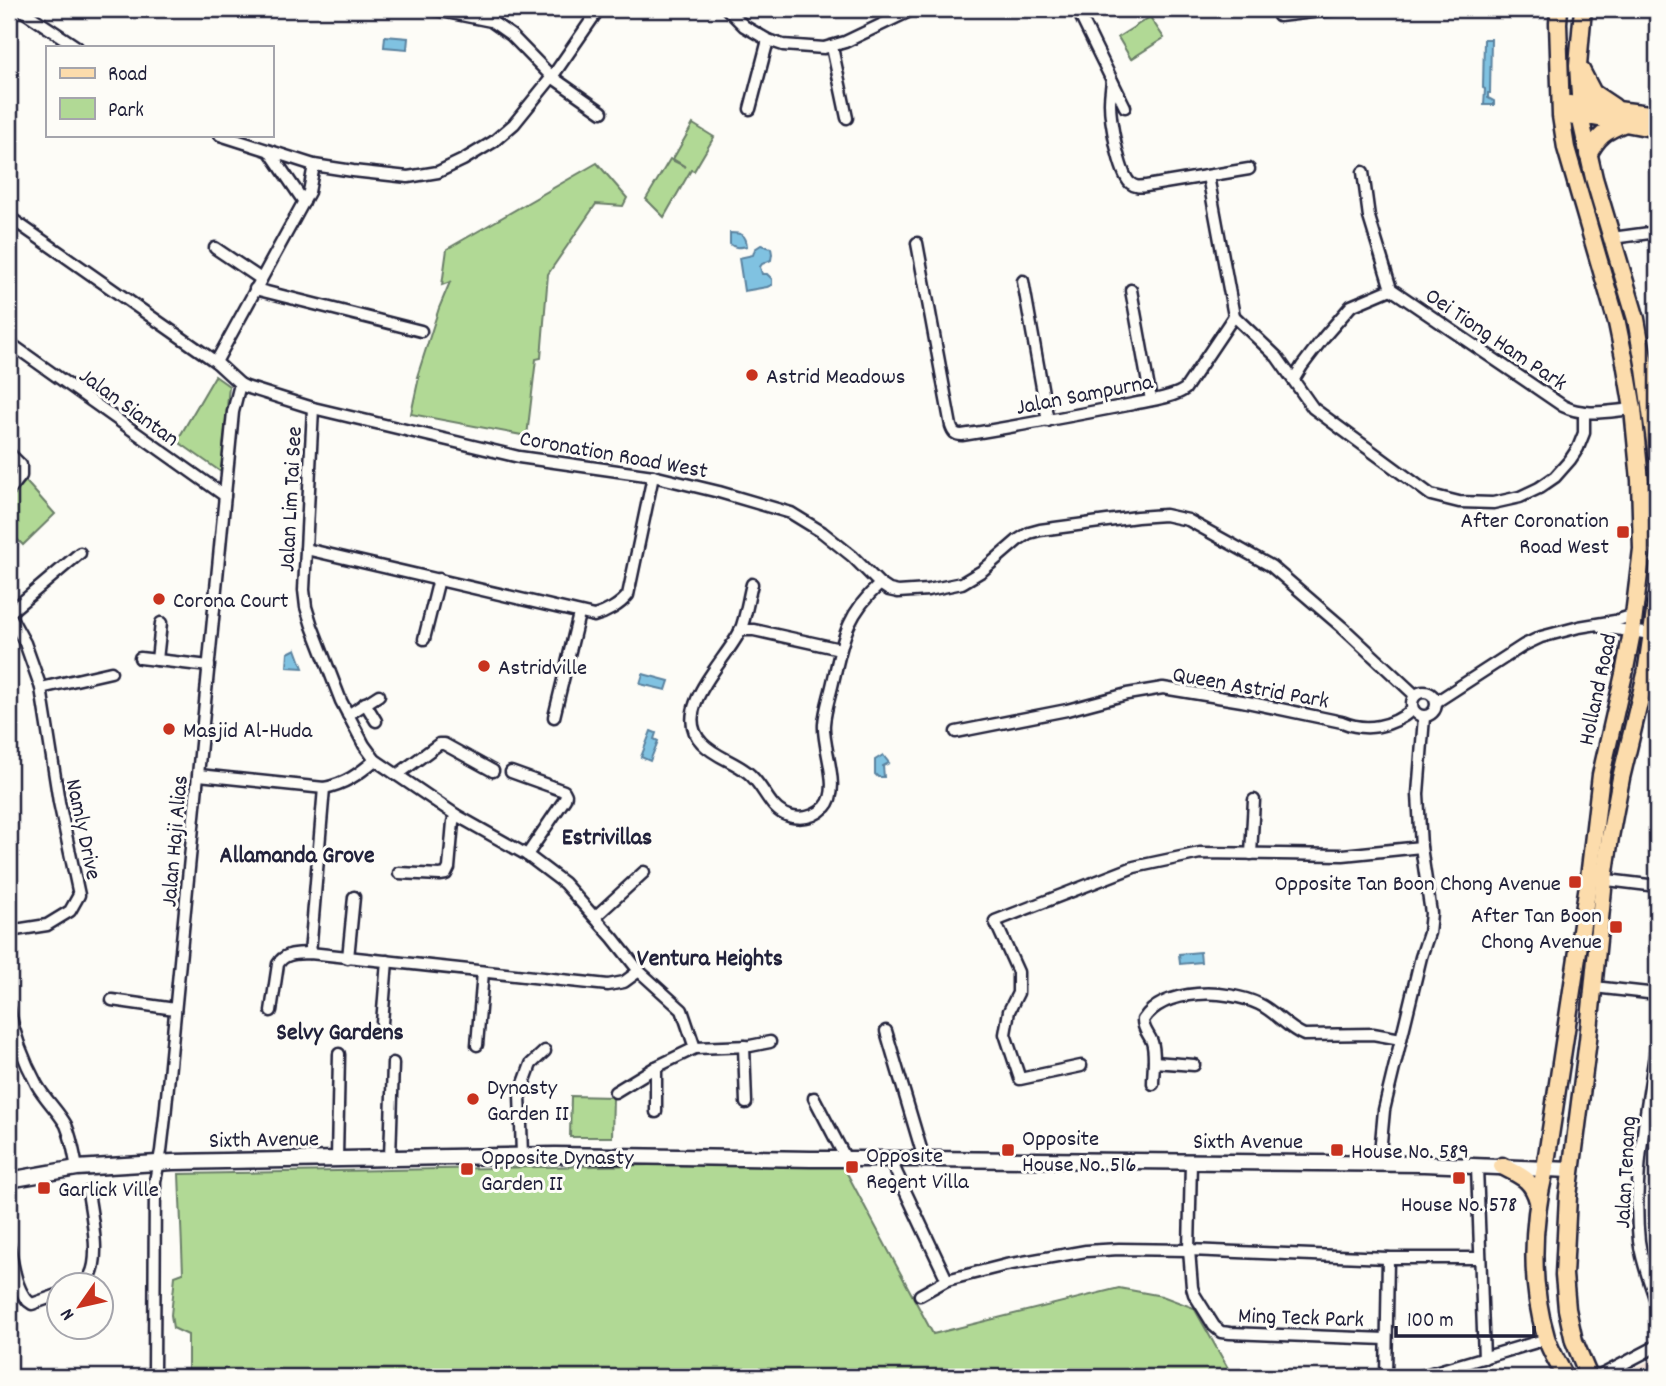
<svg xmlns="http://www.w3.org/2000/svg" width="1666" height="1386" font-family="Dekko,sans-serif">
<rect width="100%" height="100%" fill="#fdfcf7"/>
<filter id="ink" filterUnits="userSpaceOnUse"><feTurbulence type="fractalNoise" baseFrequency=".0143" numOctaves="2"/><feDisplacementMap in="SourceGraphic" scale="14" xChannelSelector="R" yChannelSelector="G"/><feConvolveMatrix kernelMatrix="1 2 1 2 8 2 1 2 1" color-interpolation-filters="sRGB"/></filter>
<g filter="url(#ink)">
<path fill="#f5e4da" d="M1657 1357V1377H1615Z"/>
<g fill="#b1d995" stroke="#6a7e68" stroke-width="2">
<path d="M1150 17 1164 38 1131 59 1118 37Z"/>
<path d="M693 124 714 137 694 171 691 170 664 217 646 199 670 159 686 167 673 159Z"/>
<path d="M597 163 627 198 623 206 596 204 548 274 541 358 536 359 527 436 411 414 419 377H417L439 308 450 282 442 285 447 249Z"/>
<path d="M215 376 229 386 221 472 177 441Z"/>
<path d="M21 476 55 514 23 545 9 531V491Z"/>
<path d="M571 1096 613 1097 612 1137H570Z"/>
<path d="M807 1162H841L933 1334 1119 1288 1162 1296 1194 1308 1233 1377H188V1335L173 1328 171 1315 175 1276 183 1273 179 1174Z"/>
</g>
<g fill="#80c2e1" stroke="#5a829f" stroke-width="2">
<path d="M385 36 408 38 407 49 384 47Z"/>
<path d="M1484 39H1491L1490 93H1488V98L1494 101V105H1484L1485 89 1483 88Z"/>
<path d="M730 233C741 233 746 234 747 246 741 247 735 249 730 244Z"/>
<path d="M761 245 771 248 772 254 771 260 762 264 760 267 762 274H767L772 279V285L767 287 744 291 739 258 753 255 755 249Z"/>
<path d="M296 649 303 668 287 667 288 653Z"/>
<path d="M643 674 669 681 666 690 640 684Z"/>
<path d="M651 731 656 733 654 739 658 741 650 761 641 757Z"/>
<path d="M883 755 889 763 883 766 884 777H878L875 774V760Z"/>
<path d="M1200 952 1201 962 1180 964 1179 954Z"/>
</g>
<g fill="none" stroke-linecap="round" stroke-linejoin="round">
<defs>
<g id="street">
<path d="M20 9 77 47"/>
<path d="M431 9 491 21 511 35 552 77 602 112"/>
<path d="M727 9 744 26 768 40 783 45 824 48 845 42 914 9"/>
<path d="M1077 9 1125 107"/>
<path d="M1279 16 1338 9"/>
<path d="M832 47 847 118"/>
<path d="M1112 81C1111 89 1110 96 1110 103 1110 120 1119 172 1130 183 1135 187 1139 187 1146 186L1249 169"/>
<path d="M750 109 768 40"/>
<path d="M220 135 314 165 353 171 408 177 438 172 463 160 493 142 514 124 552 77 599 9"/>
<path d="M270 152 304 202"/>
<path d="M1363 172 1369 217 1391 289 1563 406C1585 417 1609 411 1633 409"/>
<path d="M9 217 216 362 240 384 246 387 313 408 519 457 653 476 719 492 791 513 822 532 852 556 880 584 889 590 898 592 928 590 962 583 982 571 1018 540 1029 533 1040 530 1137 517 1165 515 1188 520 1271 566 1342 627 1415 695"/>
<path d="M1612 238 1657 232"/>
<path d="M917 243 951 426C953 432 955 435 962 435 1019 426 1076 415 1133 404 1147 401 1173 398 1185 389L1234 316 1208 176"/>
<path d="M215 248 261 279"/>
<path d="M1023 281 1048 421"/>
<path d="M255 289 421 331"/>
<path d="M1131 290 1151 400"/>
<path d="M1234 316 1277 357 1313 408 1431 495 1459 502 1493 503 1520 497 1539 488 1555 477 1570 460 1578 448 1584 433V413"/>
<path d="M14 346 225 496"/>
<path d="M216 362 309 192 314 165"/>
<path d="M1294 379 1302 366 1324 337 1351 306 1391 289"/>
<path d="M313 408 304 590 306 607 312 626 341 701 364 745 375 760 456 815 527 855 564 883 613 938 639 971 682 1010 695 1048"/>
<path d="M9 453 21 465V476L9 491"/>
<path d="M306 549 594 616C606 613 620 605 628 595L653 476"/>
<path d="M752 584C748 599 746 617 740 631 726 661 670 710 702 743 714 756 733 761 747 772 758 780 764 794 773 805 786 821 810 822 825 807 842 789 822 747 824 724 825 710 830 696 833 682 843 639 846 615 880 584"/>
<path d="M9 613 80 553"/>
<path d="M9 614 25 643 41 688 59 802 79 895 70 911 47 925 9 931"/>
<path d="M1601 627 1652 634"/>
<path d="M740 630H754L840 649"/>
<path d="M424 639 439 579"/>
<path d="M140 658 209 666"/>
<path d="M157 660 161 623"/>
<path d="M41 688 111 672"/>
<circle cx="1424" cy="704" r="12"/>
<path d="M1436 702 1524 645 1541 637 1579 627 1615 621 1634 615"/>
<path d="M365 703 376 721"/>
<path d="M348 715 379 695"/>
<path d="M554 717 579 614"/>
<path d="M956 732 1067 710 1127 694 1163 688 1242 701 1342 722C1366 732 1392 727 1412 710"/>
<path d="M511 772 564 791 566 795 565 799 527 855"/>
<path d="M199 775 324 788C345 784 359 774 375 760"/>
<path d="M397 775 439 744H444L493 771"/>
<path d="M1251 854 1254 800"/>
<path d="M399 873 440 875 446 874 449 868 453 822 456 815"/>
<path d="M1599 879 1657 886"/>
<path d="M595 917 644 872"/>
<path d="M310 953 324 788"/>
<path d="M348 958 354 897"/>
<path d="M1594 987 1657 994"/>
<path d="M112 1000 175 1009"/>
<path d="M9 1008C14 1035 24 1061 37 1085 45 1099 58 1111 66 1125 72 1139 74 1153 77 1168"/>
<path d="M271 1011 278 964C285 952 298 954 310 953L608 985 624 982 639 971"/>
<path d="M382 1023 387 961"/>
<path d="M886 1031 924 1159"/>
<path d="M1657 1041C1648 1104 1632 1178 1639 1241 1642 1263 1650 1283 1657 1304"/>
<path d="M477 1045 483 972"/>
<path d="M744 1046 746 1103"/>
<path d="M1154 1062 1194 1065"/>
<path d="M1081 1066 1020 1079 1005 1034 1009 1011 1018 993V972L995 921 1134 867 1200 853 1343 855 1421 847"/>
<path d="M656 1067V1112"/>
<path d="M1153 1084C1153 1071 1156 1054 1152 1042 1149 1034 1143 1030 1143 1020 1164 987 1228 989 1259 1004 1276 1012 1287 1028 1304 1035L1373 1034 1401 1039"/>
<path d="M615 1092 656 1067 695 1048 750 1046 770 1042"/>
<path d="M814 1098 846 1159"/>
<path d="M522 1155 520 1094 531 1064 545 1051"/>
<path d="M390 1158 393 1063"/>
<path d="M337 1159 339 1054"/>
<path d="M890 1159 947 1280"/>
<path d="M1191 1162 1189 1250 1192 1287 1194 1294 1214 1326 1221 1332 1230 1333 1386 1339"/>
<path d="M1379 1164 1384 1110 1389 1089 1421 957 1429 933 1431 913 1421 847 1418 794 1424 717"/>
<path d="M1477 1167 1484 1358"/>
<path d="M9 1246C13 1263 16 1295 32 1304L60 1294"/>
<path d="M82 1284C85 1282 88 1279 90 1276 101 1258 91 1213 88 1192"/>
<path d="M920 1295 947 1280 1006 1265 1086 1251 1119 1249 1189 1250 1388 1258H1480"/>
<path d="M154 1377 155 1181 161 1151 165 1117 233 412 240 384"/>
<path d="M1386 1377 1388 1258"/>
<path d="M1418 1377 1547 1339"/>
<path d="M1598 1377 1657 1346"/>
</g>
<path id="secondary" d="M9 1180 77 1168 173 1162 555 1155 811 1159H924L1424 1164 1571 1170"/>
<g id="primary">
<path d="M1559 9 1558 23 1561 116 1566 148 1617 323 1625 362 1633 409 1640 480 1642 549 1632 632 1624 674 1601 775 1589 878 1545 1169C1532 1224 1530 1283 1546 1337 1550 1351 1559 1364 1565 1377"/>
<path d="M1583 9 1578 65 1582 125 1594 178 1636 319 1645 369 1657 456"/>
<path d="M1581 70 1593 93 1614 107"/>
<path d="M1569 104 1657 115"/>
<path d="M1574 117H1593L1657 129"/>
<path d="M1588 155C1598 136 1605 131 1625 123"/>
<path d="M1502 1166C1521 1176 1532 1179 1538 1201"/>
<path d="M1589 1377 1574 1341 1567 1309 1564 1275 1568 1196 1588 1040 1604 879 1610 837 1621 778 1646 674 1657 599"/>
</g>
</defs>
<use href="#street" stroke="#22223b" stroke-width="15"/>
<use href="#secondary" stroke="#22223b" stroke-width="19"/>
<use href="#primary" stroke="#22223b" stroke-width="21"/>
<use href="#street" stroke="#fdfcf7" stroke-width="10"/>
<use href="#secondary" stroke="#fdfcf7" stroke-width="14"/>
<use href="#primary" stroke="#fcdcac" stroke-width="16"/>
</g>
</g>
<g fill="#c8321e" stroke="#fdfcf7" stroke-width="2.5">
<circle cx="752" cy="375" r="7"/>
<rect x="1616" y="525" width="14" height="14" rx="3.5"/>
<circle cx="159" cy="599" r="7"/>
<circle cx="484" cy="666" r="7"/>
<circle cx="169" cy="729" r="7"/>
<rect x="1568" y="875" width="14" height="14" rx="3.5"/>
<rect x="1609" y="920" width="14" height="14" rx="3.5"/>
<circle cx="473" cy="1099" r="7"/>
<rect x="1001" y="1143" width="14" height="14" rx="3.5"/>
<rect x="1330" y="1143" width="14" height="14" rx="3.5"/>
<rect x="845" y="1160" width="14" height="14" rx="3.5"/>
<rect x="460" y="1162" width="14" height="14" rx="3.5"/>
<rect x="1452" y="1171" width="14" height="14" rx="3.5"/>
<rect x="37" y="1181" width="14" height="14" rx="3.5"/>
</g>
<g text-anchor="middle" stroke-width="6" stroke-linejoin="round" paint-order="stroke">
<g font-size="23" fill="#22223b" stroke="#fdfcf7">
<text transform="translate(1497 338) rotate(34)" y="8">Oei Tiong Ham Park</text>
<text transform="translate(1084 393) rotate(-11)" y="8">Jalan Sampurna</text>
<text transform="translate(130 406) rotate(36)" y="8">Jalan Siantan</text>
<text transform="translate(614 453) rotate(10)" y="8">Coronation Road West</text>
<text transform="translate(289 499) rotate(-87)" y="8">Jalan Lim Tai See</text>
<text transform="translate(1251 686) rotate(10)" y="8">Queen Astrid Park</text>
<text transform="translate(1596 689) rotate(-78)" y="8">Holland Road</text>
<text transform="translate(85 829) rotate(78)" y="8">Namly Drive</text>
<text transform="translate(173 841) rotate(-85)" y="8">Jalan Haji Alias</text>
<text transform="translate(264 1138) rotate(-1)" y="8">Sixth Avenue</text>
<text x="1248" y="1148">Sixth Avenue</text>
<text transform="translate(1624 1172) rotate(-87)" y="8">Jalan Tenang</text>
<text transform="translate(1301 1316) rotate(2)" y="8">Ming Teck Park</text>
</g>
<g font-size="23" fill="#22223b" stroke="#fdfcf7" text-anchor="start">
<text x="766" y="383">Astrid Meadows</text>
<text x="1609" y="527" text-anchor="end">After Coronation<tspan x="1609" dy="26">Road West</tspan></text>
<text x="173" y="607">Corona Court</text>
<text x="498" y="674">Astridville</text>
<text x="183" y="737">Masjid Al-Huda</text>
<text x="1561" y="890" text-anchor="end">Opposite Tan Boon Chong Avenue</text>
<text x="1602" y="922" text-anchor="end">After Tan Boon<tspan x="1602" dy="26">Chong Avenue</tspan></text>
<text x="487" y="1094">Dynasty<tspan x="487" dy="26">Garden II</tspan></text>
<text x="1022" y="1145">Opposite<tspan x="1022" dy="26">House No. 516</tspan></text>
<text x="1351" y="1158">House No. 589</text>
<text x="866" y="1162">Opposite<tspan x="866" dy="26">Regent Villa</tspan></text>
<text x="481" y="1164">Opposite Dynasty<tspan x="481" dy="26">Garden II</tspan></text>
<text x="58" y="1196">Garlick Ville</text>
<text x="1459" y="1211" text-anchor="middle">House No. 578</text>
</g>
<g font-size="24" font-weight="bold" fill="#22223b" stroke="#fdfcf7">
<text x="607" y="844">Estrivillas</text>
<text x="297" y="862">Allamanda Grove</text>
<text x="710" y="965">Ventura Heights</text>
<text x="340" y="1039">Selvy Gardens</text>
</g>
</g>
<rect width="1666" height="1386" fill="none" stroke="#fdfcf7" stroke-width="35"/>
<rect x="18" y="18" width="1631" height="1351" fill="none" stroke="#22223b" stroke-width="2.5" filter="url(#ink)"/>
<rect x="46" y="46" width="228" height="91" fill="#fdfcf7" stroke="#a5a5ac" stroke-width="2"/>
<rect x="60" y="68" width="35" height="10" fill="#fcdcac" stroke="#a5a5ac" stroke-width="2"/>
<text x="108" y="80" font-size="21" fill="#22223b">Road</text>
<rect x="60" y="98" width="35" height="21" fill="#b1d995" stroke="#a5a5ac" stroke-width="2"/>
<text x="108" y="116" font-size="21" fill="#22223b">Park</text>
<g transform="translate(80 1306) rotate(236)"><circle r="33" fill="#fdfcf7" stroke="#a5a5ac" stroke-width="2"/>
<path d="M0-5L12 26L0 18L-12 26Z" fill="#c8321e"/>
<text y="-10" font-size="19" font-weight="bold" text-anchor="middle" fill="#22223b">N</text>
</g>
<path d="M1396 1326v10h138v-10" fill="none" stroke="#22223b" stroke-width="3.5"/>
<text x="1407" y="1326" font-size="21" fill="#22223b" stroke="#fdfcf7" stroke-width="5" paint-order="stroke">100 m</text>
</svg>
